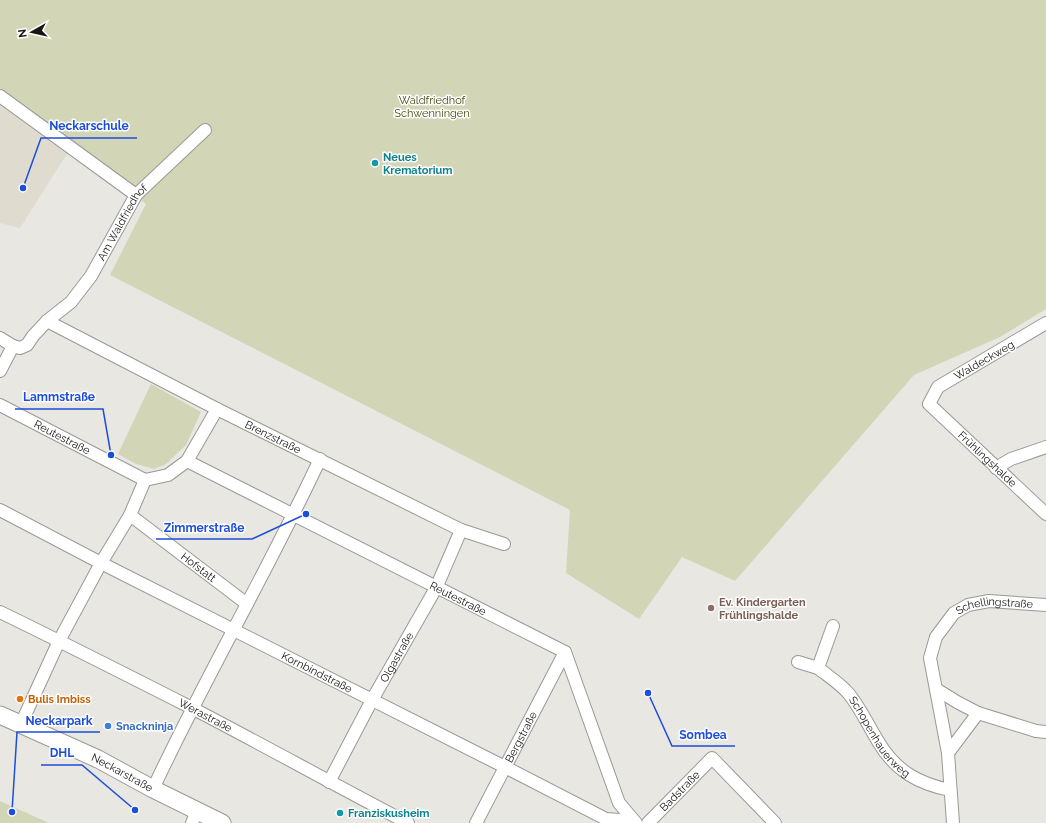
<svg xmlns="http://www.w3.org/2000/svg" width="1046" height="823" font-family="Raleway,sans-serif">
<rect width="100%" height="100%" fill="#e8e7e2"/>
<path fill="#dfdbcf" d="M0 102 68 152 20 228 0 223Z"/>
<g fill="#d2d6b6">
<path d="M0 0H1046V309L1000 337 914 375 735 581 682 557 639 619 566 573 570 510 110 275 146 204 7 95 0 88Z"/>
<path d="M151 384 201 412 186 445 166 464 154 469 136 464 118 454Z"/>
<path d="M0 801 49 823H0Z"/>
</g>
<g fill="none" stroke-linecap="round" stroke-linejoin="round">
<defs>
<g id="street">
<path d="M0 96 136 195"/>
<path id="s1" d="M47 321 217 409 461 530 504 544"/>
<path id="s2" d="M1046 323 938 387 929 404 1046 514"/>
<path d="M0 338 13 346"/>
<path id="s3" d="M0 371 13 346 20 348 27 345 33 336 47 321 71 302 91 276 136 195 205 130"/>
<path id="s4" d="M0 405 145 480"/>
<path id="s5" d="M187 461C313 524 438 589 565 652L619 803 636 823"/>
<path d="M996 468 1011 459 1046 447"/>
<path d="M145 480 168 475 187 461 217 409"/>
<path id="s6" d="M0 510 101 563 505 767 606 819 634 821"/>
<path id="s7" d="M130 515 247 604"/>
<path id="s8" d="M0 612C64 643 127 675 190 707 263 745 335 785 408 823"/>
<path id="s9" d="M833 626 818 668C828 676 841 684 849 694 861 709 869 727 879 743 896 771 919 784 950 790"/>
<path d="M798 662 818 668"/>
<path d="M936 689 957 702 978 713 948 753"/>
<path d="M978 713 1036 731 1046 732"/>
<path d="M21 724 59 641 101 563 130 515 145 480"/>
<path id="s10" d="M329 782 372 700 436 588 461 530"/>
<path d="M153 789C205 677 268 571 320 459"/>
<path d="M192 823 197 811"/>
<path id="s11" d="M476 823 565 652"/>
<path id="s12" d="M648 823 712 758 775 823"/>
<path id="s13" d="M953 823 948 753 930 658 936 637 954 613 968 605 989 601 1046 605"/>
</g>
<g id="secondary">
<path id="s14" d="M0 715 98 759 153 789 222 823"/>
</g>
</defs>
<use href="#street" stroke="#9b9995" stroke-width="14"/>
<use href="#secondary" stroke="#9b9995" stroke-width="19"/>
<use href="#street" stroke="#fff" stroke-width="12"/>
<use href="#secondary" stroke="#fff" stroke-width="17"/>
</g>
<g fill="#0f9aa8" stroke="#fff" stroke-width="1.5">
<circle cx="375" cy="163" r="4"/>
<circle cx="340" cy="813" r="4"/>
</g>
<circle fill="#8d6e63" stroke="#fff" stroke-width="1.5" cx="711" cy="608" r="4"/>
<circle fill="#e8710a" stroke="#fff" stroke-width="1.5" cx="20" cy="699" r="4"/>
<circle fill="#3f7fe0" stroke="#fff" stroke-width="1.5" cx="108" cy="726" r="4"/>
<g text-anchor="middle" stroke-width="3" stroke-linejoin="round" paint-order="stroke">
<g font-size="11" fill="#474a10" stroke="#fff">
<text x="432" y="104">Waldfriedhof<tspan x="432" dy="13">Schwenningen</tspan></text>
</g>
<g font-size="11" font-weight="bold" fill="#0d838f" stroke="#fff" text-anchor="start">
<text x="383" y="161">Neues<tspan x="383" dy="13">Krematorium</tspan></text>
<text x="348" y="817">Franziskusheim</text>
</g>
<g font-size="11" fill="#171615" stroke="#fff">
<text dy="4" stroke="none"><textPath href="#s3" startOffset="200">Am Waldfriedhof</textPath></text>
<text transform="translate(984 360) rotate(-30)" y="4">Waldeckweg</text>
<text dy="4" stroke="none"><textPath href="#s4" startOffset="70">Reutestraße</textPath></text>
<text dy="4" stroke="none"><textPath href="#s1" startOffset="254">Brenzstraße</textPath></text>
<text dy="4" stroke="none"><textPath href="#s2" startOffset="225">Frühlingshalde</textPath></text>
<text dy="4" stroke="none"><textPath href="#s7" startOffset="86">Hofstatt</textPath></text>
<text dy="4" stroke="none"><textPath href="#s5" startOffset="304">Reutestraße</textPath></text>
<text dy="4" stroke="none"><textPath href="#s13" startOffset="261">Schellingstraße</textPath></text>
<text dy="4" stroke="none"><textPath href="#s10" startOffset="142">Olgastraße</textPath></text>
<text dy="4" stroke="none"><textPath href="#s6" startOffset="356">Kornbindstraße</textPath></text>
<text dy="4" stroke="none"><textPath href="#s8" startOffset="230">Werastraße</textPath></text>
<text dy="4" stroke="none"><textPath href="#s9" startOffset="138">Schopenhauerweg</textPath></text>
<text dy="4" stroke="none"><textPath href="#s11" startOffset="97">Bergstraße</textPath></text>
<text dy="4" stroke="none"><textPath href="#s14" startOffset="135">Neckarstraße</textPath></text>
<text dy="4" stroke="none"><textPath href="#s12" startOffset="45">Badstraße</textPath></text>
</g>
<g font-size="11" font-weight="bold" fill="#785e54" stroke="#fff" text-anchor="start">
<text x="719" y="606">Ev. Kindergarten<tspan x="719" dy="13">Frühlingshalde</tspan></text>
</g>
<g font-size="11" font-weight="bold" fill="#c56008" stroke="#fff" text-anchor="start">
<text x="28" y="703">Bulis Imbiss</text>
</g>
<g font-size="11" font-weight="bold" fill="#366cbe" stroke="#fff" text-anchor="start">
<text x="116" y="730">Snackninja</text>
</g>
</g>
<path fill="none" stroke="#1d4ed8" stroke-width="1.5" d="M23 188L41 138H137M111 455L103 409H15M306 514L252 539H156M12 812L17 732H100M648 693L672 746H735M135 810L82 765H41"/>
<g fill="#1d4ed8" stroke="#fff" stroke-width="1.5">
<circle cx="23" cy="188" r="4"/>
<circle cx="111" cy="455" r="4"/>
<circle cx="306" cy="514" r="4"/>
<circle cx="12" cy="812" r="4"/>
<circle cx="648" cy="693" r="4"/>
<circle cx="135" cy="810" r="4"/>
</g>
<g font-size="12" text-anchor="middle" font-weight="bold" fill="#1d4ed8" stroke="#fff" stroke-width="3" stroke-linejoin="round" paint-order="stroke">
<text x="89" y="130">Neckarschule</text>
<text x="59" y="401">Lammstraße</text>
<text x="204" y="532">Zimmerstraße</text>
<text x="59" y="725">Neckarpark</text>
<text x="703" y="739">Sombea</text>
<text x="62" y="757">DHL</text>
</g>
<g transform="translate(32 32) rotate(262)" stroke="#ffffff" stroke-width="3" paint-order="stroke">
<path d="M0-3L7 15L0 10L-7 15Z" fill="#171615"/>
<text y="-6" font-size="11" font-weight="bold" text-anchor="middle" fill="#171615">N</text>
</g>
</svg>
